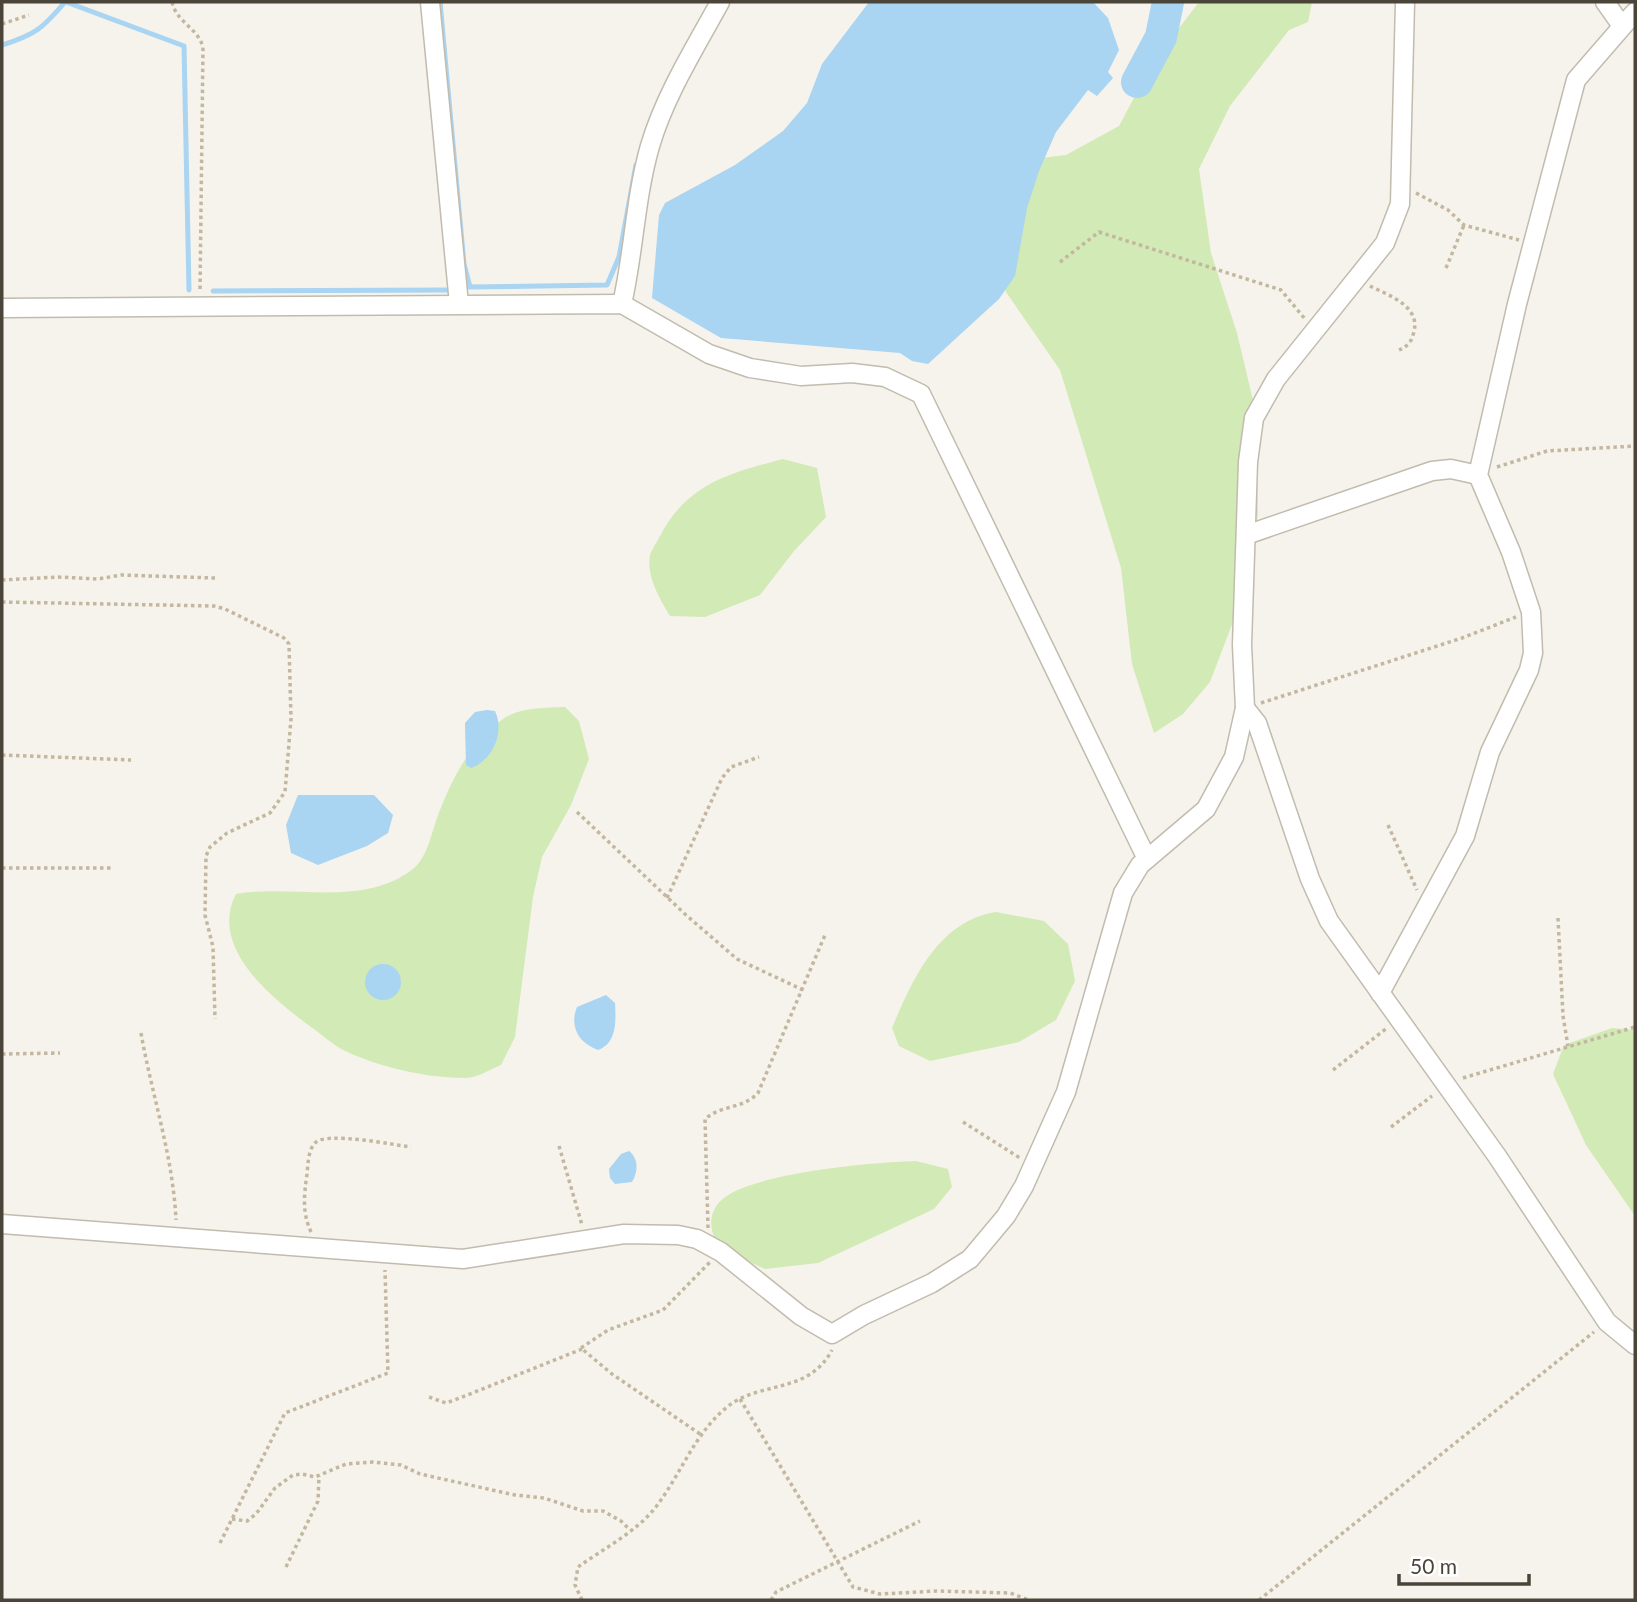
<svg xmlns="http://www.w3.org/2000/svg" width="1637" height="1602" font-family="Lato,sans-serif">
<rect width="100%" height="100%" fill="#f6f3ec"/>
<g fill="#d2eab5">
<path d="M1199 2H1312L1308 22 1289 30 1230 106 1199 169 1211 253 1237 333 1256 413 1258 514 1244 593 1210 682 1183 714 1154 733 1132 664 1121 568 1060 370 1006 292 984 231 1000 163 1066 155 1119 126 1153 62Z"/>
<path d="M783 459 817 468 826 517 794 551 760 595 705 617 670 616C660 599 646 576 650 555 652 549 657 542 660 536 687 484 730 473 783 459Z"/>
<path d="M565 707 579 721 589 759 571 805 542 857 533 897 515 1037 501 1065C491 1069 477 1078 466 1078 425 1078 378 1067 341 1049 331 1043 321 1034 311 1027 273 999 208 948 236 894 293 884 358 907 409 872 426 861 430 839 436 821 449 784 469 743 503 719 520 707 545 708 565 707Z"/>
<path d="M996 912 1044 921 1068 944 1075 981 1056 1020 1019 1042 930 1061 899 1046 892 1028C912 980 938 921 996 912Z"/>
<path d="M1612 1028 1635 1030V1216L1586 1145 1553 1074 1564 1045Z"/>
<path d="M916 1161 948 1169 952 1187 934 1209 818 1263 765 1269 717 1247C712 1231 707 1220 717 1205 738 1173 877 1162 916 1161Z"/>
</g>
<g fill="#a9d4f2">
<path d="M869 2H1093L1108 18 1119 50 1108 72 1113 78 1097 96 1088 90 1056 132 1039 171 1027 208 1015 276 999 299 928 364 912 361 900 353 721 338 652 298 659 215 665 203 735 165 783 131 807 103 822 64Z"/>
<path d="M487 710 495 711C505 732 493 760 471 768L466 765 465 723 475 712Z"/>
<path d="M298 795H374L393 815 388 833 367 846 318 865 291 853 286 825Z"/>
<circle cx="383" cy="982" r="18"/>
<path d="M606 995 615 1003C616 1021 617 1043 598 1050 579 1043 569 1027 577 1007Z"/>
<path d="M629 1151C639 1159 638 1172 632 1182L615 1184 610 1178 609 1169 621 1154Z"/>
</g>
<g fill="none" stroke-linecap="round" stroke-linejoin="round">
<g stroke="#a9d4f2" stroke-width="5">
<path d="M66 2 184 46 189 290"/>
<path d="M440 2 464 264 470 287 607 285 619 257 636 165"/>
<path d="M2 45C35 35 43 28 65 2"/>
<path d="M213 291 449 290"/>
</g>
<path stroke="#a9d4f2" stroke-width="32" d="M1137 82 1161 37 1168 2"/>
<defs>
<g id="minor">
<path d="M430 2 459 304"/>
<path d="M1605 2 1622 26"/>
<path d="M622 304C634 252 635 198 650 146 665 95 695 48 720 2"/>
<path d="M2 308 622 304 709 354 750 368 801 376 852 373 885 377 921 394 1147 859"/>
<path d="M1246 535 1432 471 1451 469 1478 475"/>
<path d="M1245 708 1257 723 1310 879 1329 921 1497 1156 1607 1322 1635 1345"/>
<path d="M1380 993 1465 836 1490 752 1529 670 1533 653 1531 612 1511 552 1478 475 1517 304 1576 80 1635 12"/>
<path d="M2 1224 463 1259 624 1234 678 1235 697 1239 721 1252 801 1316 832 1334 864 1315 932 1283 970 1259 1006 1216 1024 1186 1066 1092 1123 893 1140 865 1206 809 1234 757 1245 708 1242 645 1248 462 1254 418 1276 379 1385 243 1400 204 1405 2"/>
</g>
</defs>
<use href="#minor" stroke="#c2bbae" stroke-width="21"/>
<g stroke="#c4b79f" stroke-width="3.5" stroke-dasharray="3.5 3.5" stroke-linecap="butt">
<path d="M172 2C177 23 197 27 203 47L200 292"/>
<path d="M2 24 29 15"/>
<path d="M1416 193 1448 210 1464 225 1519 240"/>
<path d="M1060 262 1099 232 1281 290 1305 319"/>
<path d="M1446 268 1464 225"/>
<path d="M1370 286C1390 296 1423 307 1413 335 1411 343 1406 347 1399 350"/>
<path d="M1497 467 1547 451 1635 446"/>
<path d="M2 580 58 577 98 579 121 575 215 578"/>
<path d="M2 602 214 606 225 609 284 638 289 644 291 719 285 792 270 813 227 833 210 847 206 856 205 915 213 947 215 1019"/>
<path d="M1261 703 1462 638 1516 617"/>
<path d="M2 755 131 760"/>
<path d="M577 812 686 915 737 959 803 990"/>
<path d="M1388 825 1417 890"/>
<path d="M2 868H112"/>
<path d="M667 898 722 778 731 767 759 757"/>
<path d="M1558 918 1563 1016 1568 1046"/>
<path d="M141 1033C152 1096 173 1156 176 1220"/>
<path d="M2 1054 60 1053"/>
<path d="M1333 1070 1387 1028"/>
<path d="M1463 1078 1635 1027"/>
<path d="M963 1122 1020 1158"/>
<path d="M1391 1127 1432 1096"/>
<path d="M559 1146 582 1225"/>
<path d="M708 1228 705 1119C721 1105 743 1109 758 1093L825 935"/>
<path d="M311 1232C302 1212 304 1196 307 1174 308 1165 308 1150 315 1143 326 1131 394 1145 411 1147"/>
<path d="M429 1397 446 1403 460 1398 582 1349"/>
<path d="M740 1399 853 1587 880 1594 937 1591 1010 1593 1029 1600"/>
<path d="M700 1434 612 1374 581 1348 608 1330 663 1310 710 1262"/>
<path d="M232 1519 247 1521 256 1514 275 1488 293 1475 302 1474 315 1477 346 1464 373 1462 401 1465 420 1474 515 1495 544 1498 583 1511H603L621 1521 630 1530"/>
<path d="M220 1543 285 1413 388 1373 385 1270"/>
<path d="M286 1567 318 1501 319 1476"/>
<path d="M582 1600 575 1585 578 1567C603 1549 636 1532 655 1508 681 1475 693 1435 727 1407 761 1380 808 1395 832 1350"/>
<path d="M771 1600 776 1592 920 1521"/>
<path d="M1259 1600 1594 1332"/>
</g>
<use href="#minor" stroke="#fff" stroke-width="18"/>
</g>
<rect width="1637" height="1602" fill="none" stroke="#4b4439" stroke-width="7"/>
<path d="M1399 1574v10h130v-10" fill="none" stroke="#4b4439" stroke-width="3.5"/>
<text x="1410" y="1574" font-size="21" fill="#4b4439" stroke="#ffffff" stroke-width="5" paint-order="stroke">50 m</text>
</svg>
